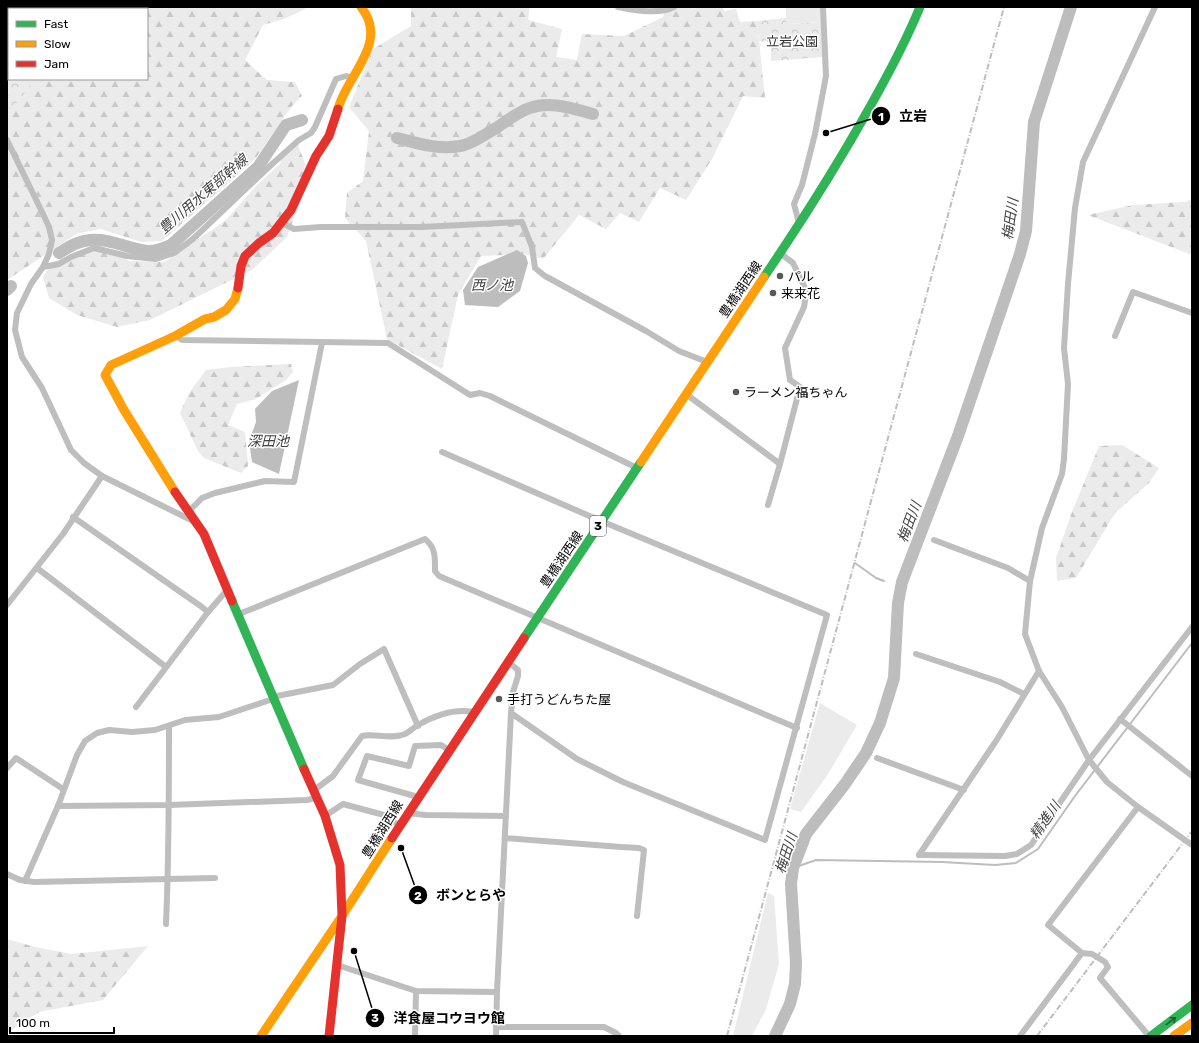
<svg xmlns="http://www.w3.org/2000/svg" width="1199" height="1043" font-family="Rubik,'Noto Sans JP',sans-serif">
<defs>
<pattern id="forest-firs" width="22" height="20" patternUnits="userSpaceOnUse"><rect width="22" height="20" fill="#ebebeb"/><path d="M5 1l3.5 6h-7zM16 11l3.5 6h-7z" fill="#c8c8c8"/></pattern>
<pattern id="park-crowns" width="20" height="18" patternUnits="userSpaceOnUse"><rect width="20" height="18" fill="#ebebeb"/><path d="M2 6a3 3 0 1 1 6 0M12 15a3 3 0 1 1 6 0" fill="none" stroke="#c8c8c8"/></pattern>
</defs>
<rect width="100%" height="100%" fill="#fff"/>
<g fill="#ebebeb">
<path d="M786 7H821L822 22 786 24Z"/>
<path d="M820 703 857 725 828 774 801 812 790 809Z"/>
<path d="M768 893 774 896 779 964 766 1009 752 1036H733Z"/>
</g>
<g fill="url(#forest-firs)" fill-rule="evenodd">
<path d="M7 7H305V9L284 19 263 25 245 60 267 80 295 82 302 96 292 106 255 159 162 241 141 242 101 229 78 233 7 280ZM9 9H147V79H9Z"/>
<path d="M411 7H530L528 20 562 29 556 57 577 60 582 34 624 36 663 17 666 7H723L724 11 736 9 740 22 757 21 765 98 743 96 712 159 686 200 660 188 639 222 620 213 606 229 579 215 543 259 524 254 481 256 458 295 442 369 387 339 366 241 345 218 347 193 363 181 369 131 349 107 373 49 411 26Z"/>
<path d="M298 144 305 164 301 200 287 237 252 270 150 320 117 327 77 315 49 298 43 277 53 262 99 244 129 261 164 262 225 221 257 185 280 164 283 152Z"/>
<path d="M1192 199V255L1088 215 1133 205 1185 202Z"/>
<path d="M291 364 293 372 286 380 256 399 237 404 228 425 245 432 248 466 241 473 204 458 198 451 180 413 189 393 206 370 231 367Z"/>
<path d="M1122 445 1159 468 1149 483 1115 513 1076 578 1057 581 1056 558 1072 512 1099 446Z"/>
<path d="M7 939 35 947 72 954 148 946 103 1000 39 1012 7 1033Z"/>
</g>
<g fill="url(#park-crowns)">
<path d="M786 18V24L822 22 823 57 771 61V42L759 41 757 21Z"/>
<path d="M9 55V79H31L29 88 11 109 7 110V60Z"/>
</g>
<g fill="#bdbdbd">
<path d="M517 250 526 256 528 263 520 291 498 307 465 305 463 290 478 267Z"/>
<path d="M299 380 279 474 252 462 249 441 256 422 255 409 272 391Z"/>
</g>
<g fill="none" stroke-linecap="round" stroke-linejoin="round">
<g stroke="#bdbdbd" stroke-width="2">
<path d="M855 563 876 578 884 581"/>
<path d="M793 868 816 860 942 862 995 865 1016 863 1038 849 1075 796 1192 643"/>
</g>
<g stroke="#bdbdbd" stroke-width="12">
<path d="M397 138C417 143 438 150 460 146 472 144 482 136 493 130 504 123 515 114 527 109 549 100 571 108 593 114"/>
<path d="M59 253C69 247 78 241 90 240 110 238 128 249 147 251 156 252 164 248 171 245L258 167 286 125 302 120"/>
<path d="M7 290 11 286"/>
<path d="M775 1036 790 1004 795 984 796 963 791 884 793 868 806 834 845 784 866 753 880 723 894 678 898 603 902 582 958 436 1020 254 1026 231 1034 122 1071 7"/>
</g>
<g stroke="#bebebe" stroke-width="6">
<path d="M618 7C635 10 658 15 674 7"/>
<path d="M7 140 43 214 49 227 52 240 49 254 43 267 31 284 17 313 15 330 22 357 42 388 71 450 84 463 102 476 195 522"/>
<path d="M282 223 294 229 321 227H422L522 222 532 247 535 268 545 276 646 331 679 351 707 362"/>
<path d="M799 223 794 204 802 185 815 134 826 76 823 7"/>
<path d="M43 267 59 264 71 257 94 248 127 256 156 259 174 253 193 239 271 165 299 140 311 133 315 127 336 79 346 76 353 78"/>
<path d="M175 336 182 340 388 343 470 395 480 393 490 396 637 468"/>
<path d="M1115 336 1133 292 1192 313"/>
<path d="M686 394 780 464 800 387 790 380 785 348 804 307 806 295 805 288 793 263 780 253"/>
<path d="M442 452 601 521 827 615 765 840 623 782 577 759 511 713"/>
<path d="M768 505 780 464"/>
<path d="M189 511 202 498 215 493 265 481 294 482 322 343"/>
<path d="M73 517 202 607 208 612"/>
<path d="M934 540 1008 568 1030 581"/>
<path d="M37 568 166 667"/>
<path d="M7 605 63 534 102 476"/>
<path d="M239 614 425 539C436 548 435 558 435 571L439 576 797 728"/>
<path d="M916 654 1000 682 1024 694"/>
<path d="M136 707 208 612 228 589"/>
<path d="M1120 719 1192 776"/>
<path d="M877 758 964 790"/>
<path d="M7 768 16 758 63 789"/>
<path d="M313 791 333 776 362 736C374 733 390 740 405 734 409 732 413 728 418 725 435 715 454 708 474 712"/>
<path d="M418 797 358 780 367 756 409 766 415 746 441 745 449 750"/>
<path d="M58 806 169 805 307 800 316 798"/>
<path d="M1138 807 1192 845"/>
<path d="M407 813 426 815 506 816"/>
<path d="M325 816 343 804 384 815 399 825"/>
<path d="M505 838 621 847 639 848 644 850 637 916"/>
<path d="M919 855 1005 856 1017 854 1031 845 1089 760 1192 627"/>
<path d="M919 855 996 741 1039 671"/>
<path d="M7 874 20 880 34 882 215 878"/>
<path d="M25 881 58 806 77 755 85 741 97 733 109 730 132 732 155 730 185 720 219 717 273 699 277 696 333 685 360 664 384 649 418 726"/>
<path d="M166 924C169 858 169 792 169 726"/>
<path d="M337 965 416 991 497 992"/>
<path d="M496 1027H604L616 1033 619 1036"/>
<path d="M415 1036 416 991"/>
<path d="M496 1036 497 992 511 713 513 692 518 676V670L507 661"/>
<path d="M1020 1036 1082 953"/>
<path d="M1149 1036 1100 978 1108 967 1105 962 1092 954 1082 953 1048 925 1138 807 1107 782 1089 760 1062 707 1039 671 1025 634 1030 581 1042 528 1062 474 1064 459 1068 384 1064 348 1068 284 1075 208 1083 162 1155 7"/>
</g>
<g stroke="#30b455" stroke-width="9">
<path d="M764 277C802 221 838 164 871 105 889 73 906 41 920 7"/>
<path d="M232 601 304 769"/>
<path d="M524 638 641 462"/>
<path d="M1151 1036 1192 1005"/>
</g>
<g stroke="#ff9f0a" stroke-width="9">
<path d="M338 109C346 76 390 43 361 7"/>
<path d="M641 462 764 277"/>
<path d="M175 492 124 410 105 375 111 365 175 336 205 319 214 317 226 310 235 299 238 288"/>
<path d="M261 1036 342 916 392 838"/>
<path d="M1174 1036 1192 1023"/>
</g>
<g stroke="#e5322d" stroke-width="9">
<path d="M238 288 241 266 245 256 259 243 273 233 291 210 316 156 329 136 338 109"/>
<path d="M175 492 204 534 232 601"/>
<path d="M304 769 325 816 340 865 342 916 329 1036"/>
<path d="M392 838 524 638"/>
</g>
<g stroke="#bebebe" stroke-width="2" stroke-dasharray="6 2 1 2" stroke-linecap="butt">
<path d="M727 1036 1004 7"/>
<path d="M1037 1036 1192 831"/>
</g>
</g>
<defs><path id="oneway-shaft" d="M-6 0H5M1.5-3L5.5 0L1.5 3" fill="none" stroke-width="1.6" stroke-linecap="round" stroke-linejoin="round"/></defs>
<use stroke="#1a632f" href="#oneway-shaft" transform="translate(1171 1021) rotate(-37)"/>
<g fill="#595959" stroke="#fff" stroke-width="1.5">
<circle cx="780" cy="276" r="4"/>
<circle cx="773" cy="293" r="4"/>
<circle cx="736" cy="392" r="4"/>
<circle cx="499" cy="699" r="4"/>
</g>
<g text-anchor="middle" stroke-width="3" stroke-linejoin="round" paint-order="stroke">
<rect fill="#fff" stroke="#4c4c4c" stroke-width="1" x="590" y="516" width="16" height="20" rx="3"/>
<g font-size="12" font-weight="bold" fill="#000">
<text x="598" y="530">3</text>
</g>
<g font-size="13" fill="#313131" stroke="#fff">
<text x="792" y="46">立岩公園</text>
</g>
<g font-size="13" fill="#000" stroke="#fff" text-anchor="start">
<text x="788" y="281">パル</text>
<text x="781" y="298">来来花</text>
<text x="744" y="397">ラーメン福ちゃん</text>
<text x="507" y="704">手打うどんちた屋</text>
</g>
<g font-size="13" fill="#000" stroke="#fff">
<text transform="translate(740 289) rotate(-56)" y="5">豊橋湖西線</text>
<text transform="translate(561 559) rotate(-56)" y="5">豊橋湖西線</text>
<text transform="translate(382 829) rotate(-58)" y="5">豊橋湖西線</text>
</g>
<g font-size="14" font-style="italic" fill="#424242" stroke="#fff">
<text transform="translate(203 194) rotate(-41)" y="5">豊川用水東部幹線</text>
<text transform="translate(1010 219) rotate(-82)" y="5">梅田川</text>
<text x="492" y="290">西ノ池</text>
<text x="268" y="446">深田池</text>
<text transform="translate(909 522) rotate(-69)" y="5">梅田川</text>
<text transform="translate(1045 820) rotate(-55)" y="5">精進川</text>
<text transform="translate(786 853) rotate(-72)" y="5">梅田川</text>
</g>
</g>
<path fill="none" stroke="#000" stroke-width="1.5" d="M826 133L881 116M401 848L418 895M354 951L375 1018"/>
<g fill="#000" stroke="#fff" stroke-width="1.5">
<circle cx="826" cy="133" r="4"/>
<circle cx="401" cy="848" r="4"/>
<circle cx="354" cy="951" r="4"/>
<circle cx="881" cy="116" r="10"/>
<circle cx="418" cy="895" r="10"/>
<circle cx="375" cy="1018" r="10"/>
</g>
<g font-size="12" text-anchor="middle" font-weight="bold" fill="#fff">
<text x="881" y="121">1</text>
<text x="418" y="900">2</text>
<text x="375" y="1022">3</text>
</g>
<g font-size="14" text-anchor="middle" font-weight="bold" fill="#000" stroke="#fff" stroke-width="3" stroke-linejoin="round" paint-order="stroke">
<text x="913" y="121">立岩</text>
<text x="471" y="900">ボンとらや</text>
<text x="449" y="1023">洋食屋コウヨウ館</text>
</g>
<rect width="1199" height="1043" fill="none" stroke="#000000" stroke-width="16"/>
<rect x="8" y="8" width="140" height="72" fill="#ffffff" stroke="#999999"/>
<rect x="16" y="21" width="20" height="6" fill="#30b455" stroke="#999999"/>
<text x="44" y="28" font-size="12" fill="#000000">Fast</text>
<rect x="16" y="41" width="20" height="6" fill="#ff9f0a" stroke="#999999"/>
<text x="44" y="48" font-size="12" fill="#000000">Slow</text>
<rect x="16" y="61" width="20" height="6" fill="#e5322d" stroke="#999999"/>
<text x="44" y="68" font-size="12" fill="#000000">Jam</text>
<path d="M10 1027v6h104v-6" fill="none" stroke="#000000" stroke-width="2"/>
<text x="16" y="1027" font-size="12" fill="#000000" stroke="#ffffff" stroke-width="3" paint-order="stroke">100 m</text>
</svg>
